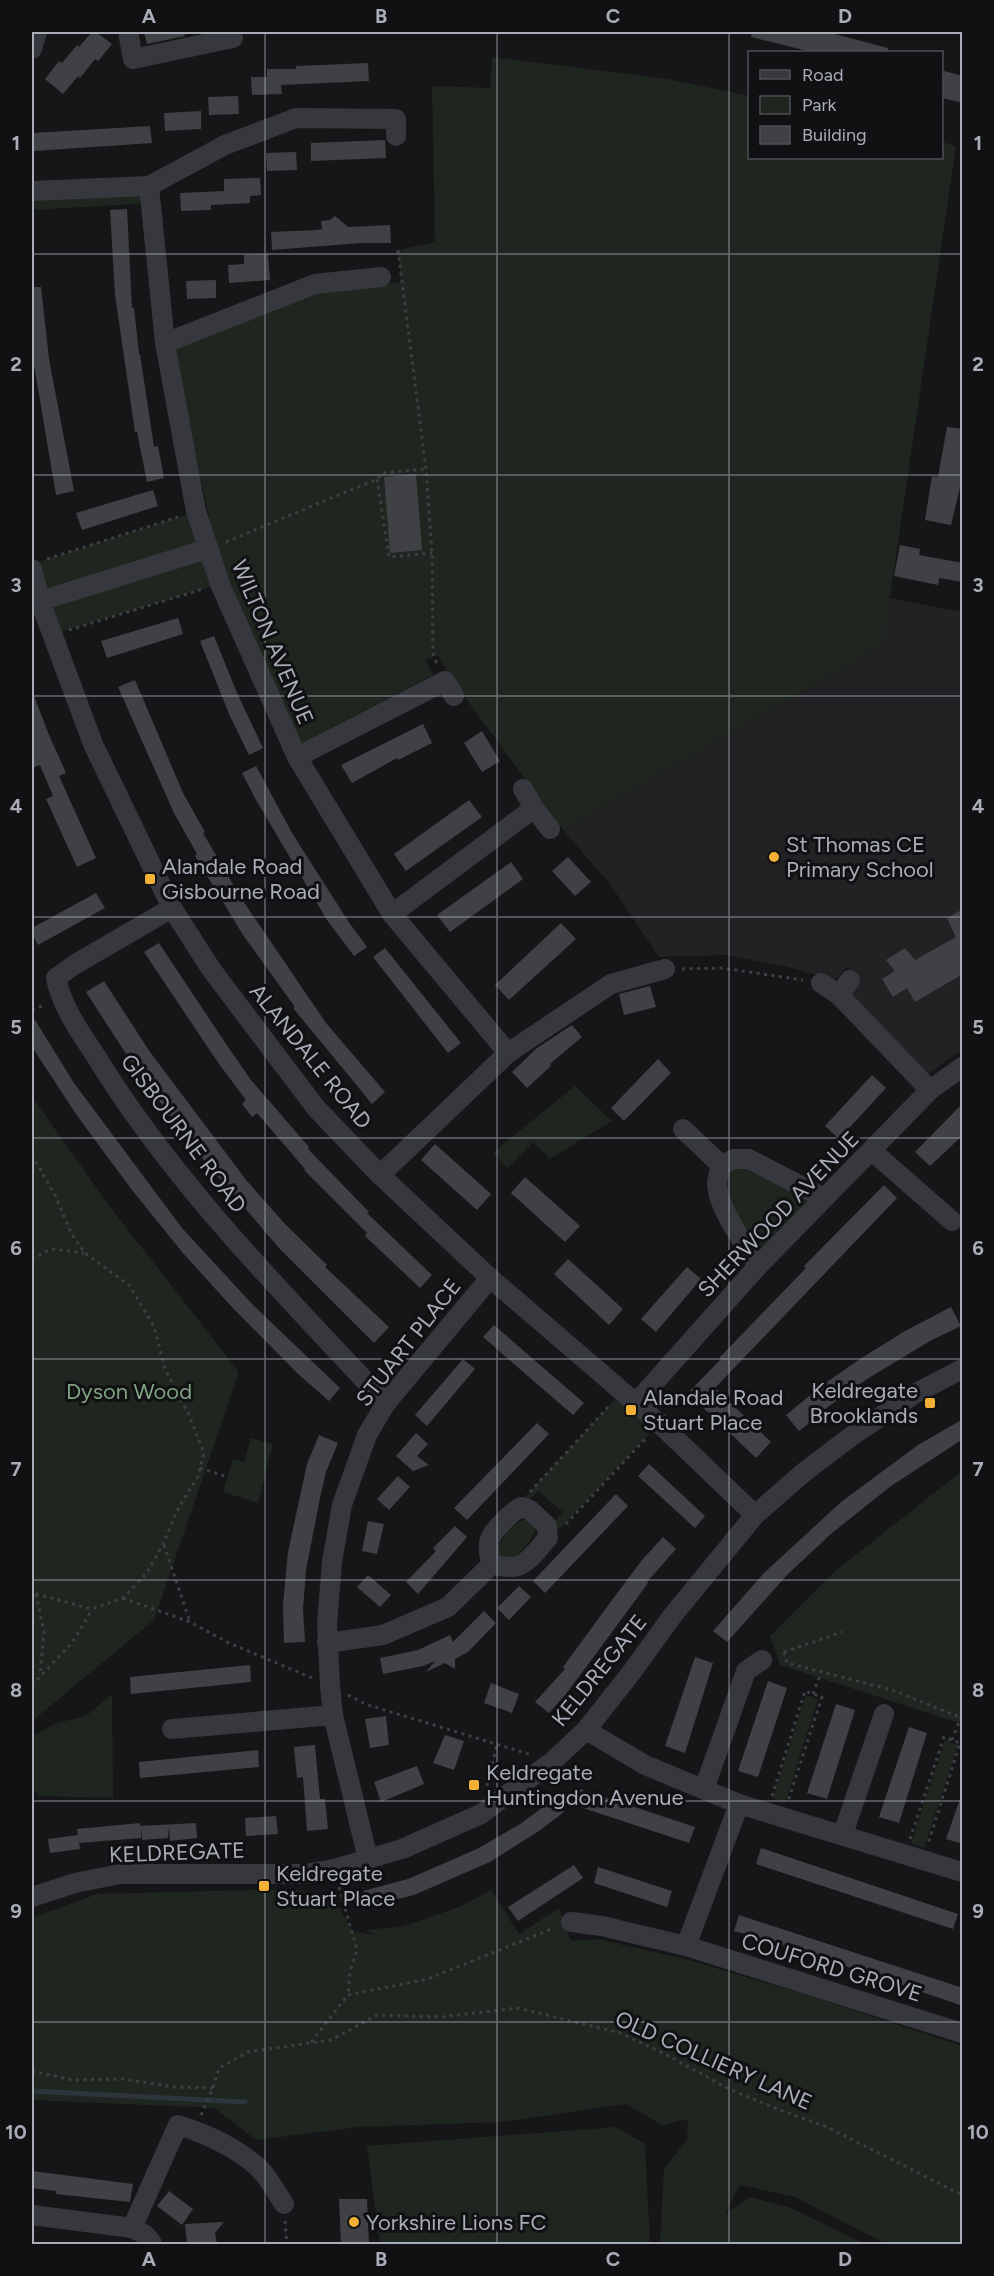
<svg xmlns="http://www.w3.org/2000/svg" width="994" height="2276" font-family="Figtree,sans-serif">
<rect width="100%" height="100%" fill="#161618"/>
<path fill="#222225" d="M886 597 962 612V1050L925 1076 848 997 861 979 847 967 835 980 784 966 725 955 659 957 610 884 563 830 883 645Z"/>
<g fill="#1e261f">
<path d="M492 57 668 79 749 96 750 158H942V142L956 146 883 645 563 830 455 684 438 655 426 660 433 675 300 744 215 546 173 347 321 291 401 282 398 250 435 242 432 86 490 88Z"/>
<path d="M149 186 151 203 32 210V191Z"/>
<path d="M188 514 220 584 53 634 32 564Z"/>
<path d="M575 1086 612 1121 550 1159 533 1142 507 1168 494 1154 496 1150Z"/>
<path d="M32 1097 110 1207 239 1372 154 1620 32 1721Z"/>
<path d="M734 1159 824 1198 758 1266 739 1235 721 1165Z"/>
<path d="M622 1392 659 1423 560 1529 553 1523 563 1512 538 1491 528 1501 524 1498Z"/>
<path d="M251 1438 273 1444 258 1503 223 1492 233 1459 244 1462Z"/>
<path d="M962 1471V1724L780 1665 770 1636 834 1572Z"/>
<path d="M526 1519 536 1527C532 1541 521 1554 509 1560L500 1557 497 1550C501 1538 514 1523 526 1519Z"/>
<path d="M112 1694 113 1798 39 1796 32 1789V1737L56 1723 86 1716Z"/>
<path d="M806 1695 818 1699 785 1803 773 1798Z"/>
<path d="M945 1740 958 1745 924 1848 911 1843Z"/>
<path d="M250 1890H298L334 1898 353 1932 376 1935 365 1930 404 1926 462 1906 491 1890 519 1934 559 1908 571 1941 597 1939 689 1960 807 1995 962 2046V2244H886L795 2197 740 2185 725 2214 750 2197 791 2208 865 2244H660L664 2169 687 2140 688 2119 662 2125 626 2104 502 2122 359 2127 256 2140 214 2108 32 2100V1918L97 1894Z"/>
<path d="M616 2127 645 2144 650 2244H380L367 2146Z"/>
</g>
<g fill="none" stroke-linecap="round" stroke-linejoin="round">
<path stroke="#2c353c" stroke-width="5" d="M32 2091 245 2102"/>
</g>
<g fill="#404145">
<path d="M92 32H96L112 44 98 61 95 59 80 78 78 76 63 94 45 79 59 61 62 63 77 45 79 47Z"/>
<path d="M144 32H184L185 36 147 44Z"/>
<path d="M752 32H827L888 48 887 52H812L751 37Z"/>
<path d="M368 63 369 81 281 85 282 94 252 95 251 77H267V69H296V66Z"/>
<path d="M944 71 963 76V103L942 98Z"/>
<path d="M238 96 239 114 209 115 208 97Z"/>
<path d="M201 111V129L165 131 164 113Z"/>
<path d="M150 126 152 143 34 151 33 133Z"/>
<path d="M385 140 386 158 311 161V143Z"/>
<path d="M296 152 297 170 267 171 266 153Z"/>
<path d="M260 178 261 195 250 196V203L211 205V210L181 211 180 193 224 191V179Z"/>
<path d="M127 209 132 308H134L139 354H140L154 447 158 446 164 478 147 482 137 432H135L115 295 110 210Z"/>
<path d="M335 216 348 227 390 225 391 243H361L272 250 271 232 317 230 322 229 321 221 330 220Z"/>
<path d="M268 254 270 280 229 283 228 265 244 264V255Z"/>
<path d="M216 280V298L187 299 186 281Z"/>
<path d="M32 287H41L49 359 74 491 56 495 32 353Z"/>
<path d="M947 427 963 429V475L951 525 925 520 932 476 938 477Z"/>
<path d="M416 474 422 550 390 553 384 477Z"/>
<path d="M153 490 158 506 82 530 76 513Z"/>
<path d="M900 545 920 549 919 555 963 563V582L939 578 938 585 894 576Z"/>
<path d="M178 618 183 634 107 658 101 641Z"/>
<path d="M214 636 237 693 263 748 249 755 229 714 200 641Z"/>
<path d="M135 680 183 793 205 832 203 833 241 898 326 1023 385 1092 372 1104 293 1008 295 1007 243 935 195 856 197 854 174 813 118 687Z"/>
<path d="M32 693H33L49 735 66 773 59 776 96 858 77 867 46 799 53 796 40 765 32 768Z"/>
<path d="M423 724 432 743 398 760 397 758 352 783 341 765Z"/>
<path d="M482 731 500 761 482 772 464 743Z"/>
<path d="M256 766 292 833 348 921 367 947 354 956 327 920 256 800 242 773Z"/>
<path d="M469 800 482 817 406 871 394 854Z"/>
<path d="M568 857 591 882 575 896 552 871Z"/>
<path d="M511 862 523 879 450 932 437 915Z"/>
<path d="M96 893 105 908 38 945 32 934V928Z"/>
<path d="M963 909V974L915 1002 907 988 893 997 882 979 895 971 886 960 905 948 915 960 956 937 947 918Z"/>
<path d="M561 923 576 939 509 1000 495 985Z"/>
<path d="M159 943 226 1044 251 1080 309 1147 308 1149 369 1212 367 1213 432 1275 420 1288 365 1236 367 1233 304 1170 305 1169 257 1113 252 1117 242 1104 246 1100 219 1064 144 952Z"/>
<path d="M385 948 461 1043 448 1053 373 957Z"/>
<path d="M104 981 150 1052 247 1181 285 1224 327 1265 325 1267 389 1327 374 1343 279 1248 191 1145 132 1063 86 992Z"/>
<path d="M650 986 656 1007 624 1015 619 994Z"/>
<path d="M32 1015 74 1083 182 1228 253 1305 340 1388 329 1401 297 1373 231 1306 182 1252 132 1190 78 1117 32 1047Z"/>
<path d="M572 1025 582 1037 550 1064 551 1066 527 1088 512 1072 537 1048Z"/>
<path d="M658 1059 671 1073 624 1121 611 1108Z"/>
<path d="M872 1075 886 1088 839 1139 825 1126Z"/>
<path d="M963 1103V1135L930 1166 915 1152Z"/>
<path d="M435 1144 491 1194 477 1210 421 1160Z"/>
<path d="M525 1177 580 1226 565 1242 511 1193Z"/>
<path d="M884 1185 897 1198 715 1388 771 1442 756 1458 688 1393 721 1359 719 1358 806 1268 804 1266Z"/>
<path d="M568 1259 623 1309 609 1325 554 1274Z"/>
<path d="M687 1267 701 1279 656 1332 641 1319Z"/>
<path d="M951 1307 961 1326 930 1341 867 1379 825 1409 826 1410 799 1431 786 1415 824 1384 860 1359 905 1331Z"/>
<path d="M494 1325 584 1403 573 1415 483 1337Z"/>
<path d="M463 1359 475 1369 427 1426 415 1415Z"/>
<path d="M963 1419V1439L891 1486 832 1533 788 1574 727 1642 713 1631 764 1573 841 1502 918 1445Z"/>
<path d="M537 1423 549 1434 467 1520 454 1508Z"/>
<path d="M416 1433 428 1444 417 1456 429 1465 413 1471 396 1456Z"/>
<path d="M319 1435 338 1443 326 1472 320 1498 306 1570 303 1609 305 1642 284 1643 283 1605 288 1552 307 1464Z"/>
<path d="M649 1464 705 1516 695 1528 638 1476Z"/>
<path d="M398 1476 410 1487 389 1510 377 1499Z"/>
<path d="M616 1494 628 1506 545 1593 533 1581Z"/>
<path d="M368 1521 384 1524 377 1554 362 1551Z"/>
<path d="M455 1526 467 1537 418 1594 406 1582 436 1551 433 1548Z"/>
<path d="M663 1537 676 1549 647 1582 648 1583 604 1643 566 1694 549 1713 535 1702 565 1669 563 1667 615 1596 642 1560Z"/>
<path d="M368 1575 391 1595 380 1607 357 1587Z"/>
<path d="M519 1586 531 1597 509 1620 497 1608Z"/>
<path d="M484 1611 496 1623 468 1652 455 1659V1669L445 1663 426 1672 435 1661 423 1666 383 1674 380 1658 418 1650 450 1635 453 1642Z"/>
<path d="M695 1657 713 1663 685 1753 665 1746Z"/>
<path d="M250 1665 251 1682 131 1694 130 1677Z"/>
<path d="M768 1681 787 1688 758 1777 738 1771Z"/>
<path d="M491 1683 519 1694 512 1713 484 1703Z"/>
<path d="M836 1704 855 1710 827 1799 807 1793Z"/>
<path d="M386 1716 389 1745 370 1748 365 1719Z"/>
<path d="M909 1727 927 1733 899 1823 879 1817Z"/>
<path d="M445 1735 464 1741 454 1770 433 1763Z"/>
<path d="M315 1745 320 1799H325L328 1829 307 1831 303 1777 297 1778 294 1747Z"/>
<path d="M258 1750 259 1767 140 1778 139 1762Z"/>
<path d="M417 1766 424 1784 381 1802 374 1782Z"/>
<path d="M580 1789 695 1827 689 1843 574 1805Z"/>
<path d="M554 1799 564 1812 539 1831 490 1862 414 1895 367 1907 363 1891 408 1879 479 1848 520 1824Z"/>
<path d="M960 1799H963V1844L946 1839Z"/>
<path d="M276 1816 278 1834 246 1836 245 1818Z"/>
<path d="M140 1823V1826L196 1823 197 1838 170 1841 169 1827 168 1838 142 1840 141 1827V1838L79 1843 77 1829Z"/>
<path d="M78 1835 80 1849 50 1853 48 1839Z"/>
<path d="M761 1848 958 1914 953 1929 756 1864Z"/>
<path d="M574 1865 583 1878 518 1921 508 1907Z"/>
<path d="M598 1867 672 1891 667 1907 594 1883Z"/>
<path d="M739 1915 963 1988V2006L777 1943 734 1931Z"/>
<path d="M32 2171 133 2184 130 2202 56 2194V2191L32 2188Z"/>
<path d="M169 2191 193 2209 182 2225 157 2206Z"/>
<path d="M339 2199H367L369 2244H341Z"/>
<path d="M224 2222 215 2233 217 2244H187L185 2224Z"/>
</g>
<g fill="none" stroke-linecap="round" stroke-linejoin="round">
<g stroke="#3d3f44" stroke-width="3" stroke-dasharray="3 4.5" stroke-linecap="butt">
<path d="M398 250 426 469 432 553 433 653 437 665"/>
<path d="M377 479 389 557 432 553"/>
<path d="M226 542 377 479 383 473 426 469"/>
<path d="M47 559 178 517"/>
<path d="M69 630 203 589"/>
<path d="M682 969 722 968 803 980"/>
<path d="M32 1010 44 1005"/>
<path d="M32 1155 55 1195 71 1233 85 1253 130 1286 154 1327 165 1369 188 1413 204 1453 198 1476 178 1509 163 1544 146 1574 123 1598 92 1609 32 1593"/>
<path d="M32 1259 51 1249 84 1253"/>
<path d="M200 1468 228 1477"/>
<path d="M530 1492 611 1404"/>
<path d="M566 1524 647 1437"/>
<path d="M164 1545 190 1622"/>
<path d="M36 1594 44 1632 40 1675"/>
<path d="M123 1598 190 1622 229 1643 312 1678"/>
<path d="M784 1652 787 1663 892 1690 962 1718"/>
<path d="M784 1652 842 1632"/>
<path d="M32 1685 72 1643 92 1610"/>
<path d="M813 1694 821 1672"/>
<path d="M348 1695 365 1704 532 1755"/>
<path d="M952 1740 961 1717"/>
<path d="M487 1786 497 1744"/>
<path d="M772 1796 805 1691 822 1697 788 1801"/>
<path d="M910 1839 944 1737 960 1743 928 1844"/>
<path d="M339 1887 357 1950 350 1971 348 1995"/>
<path d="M311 2042 348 1995 428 1979 554 1928"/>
<path d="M32 2071 73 2080 124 2079 173 2087 213 2088"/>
<path d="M201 2115 213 2088 219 2068 248 2052 331 2040 377 2015 442 2017 518 2008 620 2033 663 2053 731 2090 780 2110 827 2127 962 2195"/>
<path d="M285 2221 287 2244"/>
</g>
<g stroke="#37383d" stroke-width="20">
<path d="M128 32 133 59 233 38"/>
<path d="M32 49 37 32"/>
<path d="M149 186 165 343 196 511 220 584 297 757 392 914 508 1053"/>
<path d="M32 191 149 186 225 145 296 118 396 119V136"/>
<path d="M165 343 315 284 381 277"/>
<path d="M32 569 40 601 93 744 172 908 211 969 316 1108 380 1175 490 1278 659 1423 755 1515"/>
<path d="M40 601 207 549"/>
<path d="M297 757 445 681 454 696"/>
<path d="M523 789 534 808"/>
<path d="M172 908 74 965 56 978C62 1008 81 1033 97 1058 176 1186 284 1294 386 1403"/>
<path d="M392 914 534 808 550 829"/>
<path d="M821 983 839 995 930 1090"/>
<path d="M839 995 850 980"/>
<path d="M683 1129 721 1165"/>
<path d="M872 1151 952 1221"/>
<path d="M380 1175 508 1053 611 984 665 969"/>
<path d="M758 1266C745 1244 718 1209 717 1184 717 1178 720 1171 721 1165L734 1159H749L824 1198"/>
<path d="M636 1403 758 1266 930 1090 962 1067"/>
<path d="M327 1643 383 1635 448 1607 492 1564C489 1556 487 1548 490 1539 493 1530 513 1511 521 1507L530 1510 547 1526 548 1538C529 1559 523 1574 492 1564"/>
<path d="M172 1729 333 1715"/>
<path d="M586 1730 645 1765 739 1804 962 1872"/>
<path d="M704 1789 746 1671 762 1660"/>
<path d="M843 1834 884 1714"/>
<path d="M368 1859 333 1715 330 1685 327 1624 332 1562 342 1505 367 1435 386 1403 490 1278"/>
<path d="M32 1897 75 1883 120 1874H304L334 1869 402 1849 481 1814 553 1761 586 1730 631 1673 673 1615 755 1515 803 1473 853 1435 916 1393 962 1369"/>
<path d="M571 1922 602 1926 686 1946 739 1804"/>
<path d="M686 1946 962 2033"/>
<path d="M32 2215 132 2228C141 2232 148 2235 152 2244"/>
<path d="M132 2228 178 2125C204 2133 232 2146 253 2163 266 2172 275 2191 284 2204"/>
</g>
</g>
<path fill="none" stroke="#a8adb8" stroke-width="1.5" stroke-opacity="0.55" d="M265 32V2244M497 32V2244M729 32V2244M32 254H962M32 475H962M32 696H962M32 917H962M32 1138H962M32 1359H962M32 1580H962M32 1801H962M32 2022H962"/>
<g fill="#f2b134" stroke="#111113" stroke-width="2">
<circle cx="774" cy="857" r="6"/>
<rect x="144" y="873" width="12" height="12" rx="3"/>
<rect x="924" y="1397" width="12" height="12" rx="3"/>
<rect x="625" y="1404" width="12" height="12" rx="3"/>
<rect x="468" y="1779" width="12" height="12" rx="3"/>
<rect x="258" y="1880" width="12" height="12" rx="3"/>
<circle cx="354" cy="2222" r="6"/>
</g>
<g text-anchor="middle" stroke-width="6" stroke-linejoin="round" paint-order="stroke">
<g font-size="22" fill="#a8adb8" stroke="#111113">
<text transform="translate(273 642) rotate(67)" y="8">WILTON AVENUE</text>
<text transform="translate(311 1056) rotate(51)" y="8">ALANDALE ROAD</text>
<text transform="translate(184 1133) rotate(53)" y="8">GISBOURNE ROAD</text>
<text transform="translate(778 1214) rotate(-46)" y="8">SHERWOOD AVENUE</text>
<text transform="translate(408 1342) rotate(-52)" y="8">STUART PLACE</text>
<text transform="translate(599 1670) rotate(-51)" y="8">KELDREGATE</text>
<text transform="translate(177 1852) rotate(-2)" y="8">KELDREGATE</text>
<text transform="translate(832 1967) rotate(17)" y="8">COUFORD GROVE</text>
<text transform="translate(714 2060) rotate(24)" y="8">OLD COLLIERY LANE</text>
</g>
<g font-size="22" fill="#a8adb8" stroke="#111113" text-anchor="start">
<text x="786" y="852">St Thomas CE<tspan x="786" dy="25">Primary School</tspan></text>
<text x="162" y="874">Alandale Road<tspan x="162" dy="25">Gisbourne Road</tspan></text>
<text x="918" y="1398" text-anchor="end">Keldregate<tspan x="918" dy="25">Brooklands</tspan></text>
<text x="643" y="1405">Alandale Road<tspan x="643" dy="25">Stuart Place</tspan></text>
<text x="486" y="1780">Keldregate<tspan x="486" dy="25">Huntingdon Avenue</tspan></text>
<text x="276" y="1881">Keldregate<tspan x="276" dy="25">Stuart Place</tspan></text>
<text x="366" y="2230">Yorkshire Lions FC</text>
</g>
<g font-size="22" fill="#7fa381" stroke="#111113">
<text x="129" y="1399">Dyson Wood</text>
</g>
</g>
<rect width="994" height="2276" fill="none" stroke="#111113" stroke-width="66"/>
<rect x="748" y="51" width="195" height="108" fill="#111113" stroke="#4d4f55" stroke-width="1.5"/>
<rect x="760" y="70" width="30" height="9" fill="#37383d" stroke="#4d4f55" stroke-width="1.5"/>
<text x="802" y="81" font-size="18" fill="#a8adb8">Road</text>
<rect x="760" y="96" width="30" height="18" fill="#1e261f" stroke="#4d4f55" stroke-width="1.5"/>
<text x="802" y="111" font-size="18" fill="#a8adb8">Park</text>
<rect x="760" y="126" width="30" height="18" fill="#404145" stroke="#4d4f55" stroke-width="1.5"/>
<text x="802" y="141" font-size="18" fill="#a8adb8">Building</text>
<rect x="33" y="33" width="928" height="2210" fill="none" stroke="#a8adb8" stroke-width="2"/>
<g font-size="20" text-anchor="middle" font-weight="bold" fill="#a8adb8">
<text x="149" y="23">A</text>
<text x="381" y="23">B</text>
<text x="613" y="23">C</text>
<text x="845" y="23">D</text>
<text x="16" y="150">1</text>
<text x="978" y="150">1</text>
<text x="16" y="371">2</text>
<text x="978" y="371">2</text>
<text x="16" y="592">3</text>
<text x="978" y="592">3</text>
<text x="16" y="813">4</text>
<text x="978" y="813">4</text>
<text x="16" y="1034">5</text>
<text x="978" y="1034">5</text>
<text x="16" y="1255">6</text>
<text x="978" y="1255">6</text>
<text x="16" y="1476">7</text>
<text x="978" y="1476">7</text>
<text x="16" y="1697">8</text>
<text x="978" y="1697">8</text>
<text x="16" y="1918">9</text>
<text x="978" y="1918">9</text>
<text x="16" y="2139">10</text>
<text x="978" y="2139">10</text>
<text x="149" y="2266">A</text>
<text x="381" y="2266">B</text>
<text x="613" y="2266">C</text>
<text x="845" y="2266">D</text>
</g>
</svg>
